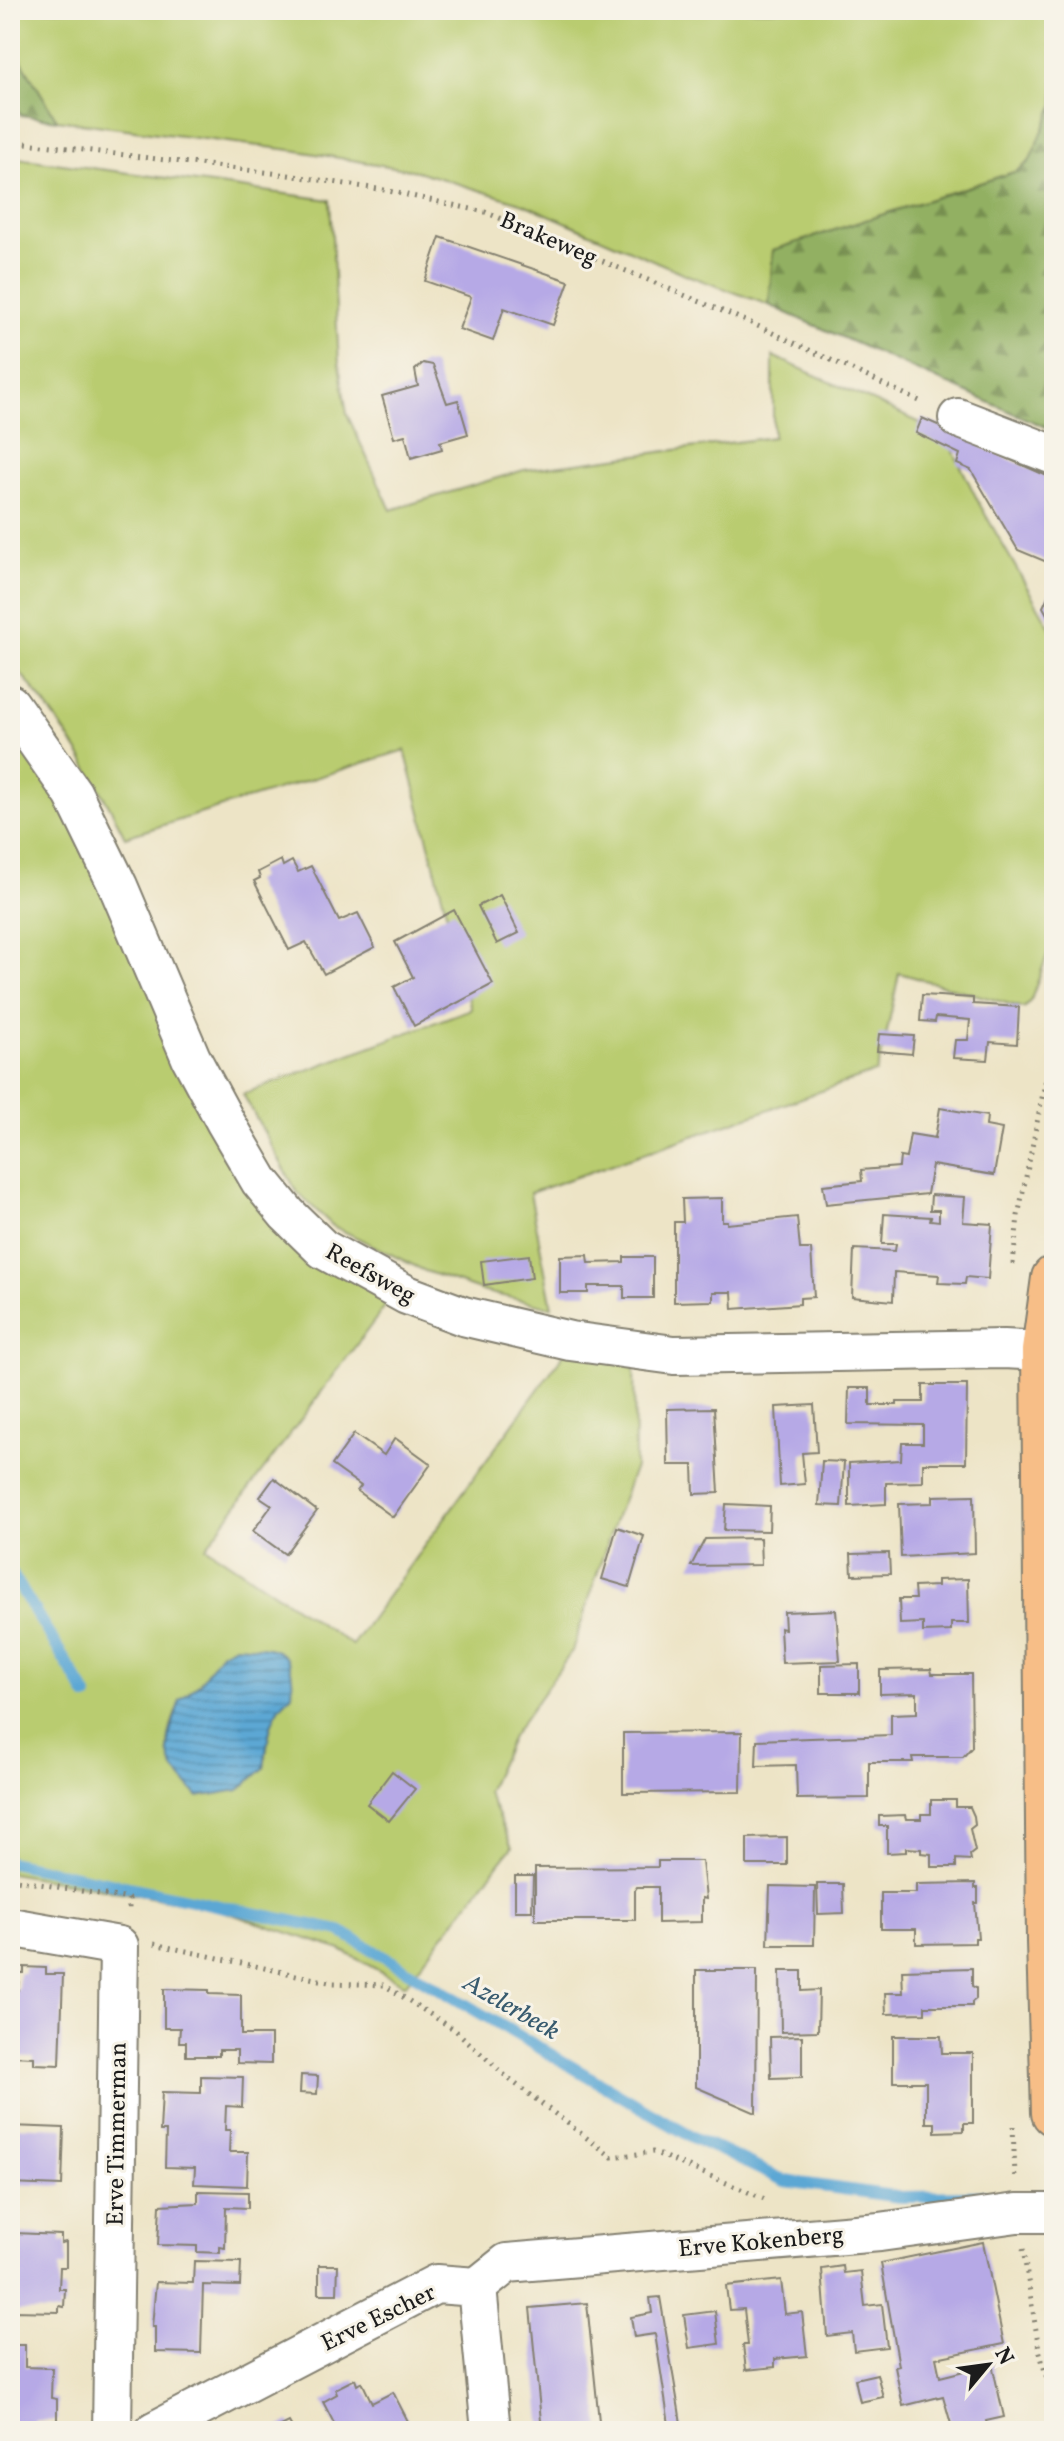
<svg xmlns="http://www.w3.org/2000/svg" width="1064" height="2441" font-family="Vollkorn,serif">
<defs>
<pattern id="forest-firs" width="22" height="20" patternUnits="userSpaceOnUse" patternTransform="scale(2)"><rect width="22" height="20" fill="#92b062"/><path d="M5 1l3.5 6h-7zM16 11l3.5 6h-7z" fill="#768e50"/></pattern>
<pattern id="water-rules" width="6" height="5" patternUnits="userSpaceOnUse" patternTransform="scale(2)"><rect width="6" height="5" fill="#5ba7d4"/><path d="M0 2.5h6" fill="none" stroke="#4a87ab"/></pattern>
</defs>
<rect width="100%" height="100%" fill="#f7f3e8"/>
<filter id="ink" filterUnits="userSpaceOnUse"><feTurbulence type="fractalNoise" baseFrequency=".0125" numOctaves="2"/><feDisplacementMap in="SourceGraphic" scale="16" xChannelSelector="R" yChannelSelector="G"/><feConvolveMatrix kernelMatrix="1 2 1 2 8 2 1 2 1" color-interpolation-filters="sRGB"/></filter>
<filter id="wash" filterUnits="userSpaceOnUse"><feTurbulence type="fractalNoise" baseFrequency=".006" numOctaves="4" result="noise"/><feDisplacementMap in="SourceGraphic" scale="32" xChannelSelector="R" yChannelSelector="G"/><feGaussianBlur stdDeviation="1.8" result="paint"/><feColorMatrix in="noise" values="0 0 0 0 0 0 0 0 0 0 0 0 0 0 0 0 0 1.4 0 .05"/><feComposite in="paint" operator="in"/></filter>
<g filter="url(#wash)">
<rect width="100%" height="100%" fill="#ede4c6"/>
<g fill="#b9cc6f" stroke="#6a7446" stroke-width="2" fill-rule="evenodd">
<path d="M10 10H1054V106L1029 162 1017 171 773 250 769 305 687 275 524 204 417 171 298 151 57 120 10 42Z"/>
<path d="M10 157 330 200 339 364 347 414 391 510 524 470 773 437V356L945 434 980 505 1054 634V936L1031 1000 1024 1008 899 973 884 1046 876 1072 530 1193 552 1307 485 1292 425 1271 333 1226 297 1192 243 1094 471 1009 405 750 125 837C95 775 56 713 10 661Z"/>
<path d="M10 718 72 813 242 1168 392 1297 206 1547 352 1645 566 1351 634 1357 635 1467 613 1525 572 1651 512 1737 487 1792 512 1847 405 1985 341 1950 213 1908 10 1873ZM199 1684 283 1701 270 1724 264 1768 168 1752C169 1722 176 1704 199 1684Z"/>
</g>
<g fill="url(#forest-firs)" stroke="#57663f" stroke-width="2">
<path d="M10 42 57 120 21 115 10 97Z"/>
<path d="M1054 106V431L769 305 773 250 1017 171 1029 162Z"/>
</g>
<path fill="url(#water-rules)" stroke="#3c6278" stroke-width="2" d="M235 1645C275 1648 296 1646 292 1695 268 1713 268 1741 264 1768L239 1790 198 1797 173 1768 168 1751 169 1736 180 1700 199 1684 221 1652Z"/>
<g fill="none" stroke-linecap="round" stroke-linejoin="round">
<g stroke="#5ba7d4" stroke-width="12">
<path d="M10 1571 87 1696"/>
<path d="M10 1862 340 1931 692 2137 785 2181 900 2197 984 2196"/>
</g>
</g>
<g id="blocks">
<g fill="#b6a9e6">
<path d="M440 237 569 281 553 325 504 308 493 341 459 329 471 297 425 281Z"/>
<path d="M423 363 433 365 447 403 458 400 468 434 440 442 442 449 411 458 405 435 394 438 382 396 418 386 415 370Z"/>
<path d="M922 418 967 438 983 440 981 447 1054 479V565L1018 550 971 470 957 464 960 454 916 433Z"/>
<path d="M1054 583V627L1043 607Z"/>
<path d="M281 860 283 866 292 861 298 872 311 866 339 921 358 913 375 947 324 974 306 942 289 950 254 881 260 878 258 872Z"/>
<path d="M500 895 519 933 497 944 478 906Z"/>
<path d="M454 910 493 984 414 1026 394 987 413 977 395 942Z"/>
<path d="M922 995 973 998V1004L1019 1007 1017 1044 990 1042 988 1060 953 1058 955 1040H968L970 1020 936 1017 935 1022 920 1021Z"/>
<path d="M879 1034 914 1036 912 1054 877 1051Z"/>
<path d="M940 1108 987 1116 986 1126 1002 1129 994 1175 932 1165 927 1194 826 1204 823 1185 862 1181 861 1170 899 1167 900 1157 906 1158 910 1134 935 1138Z"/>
<path d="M931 1195 965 1197 963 1222 992 1224 988 1279 966 1277 965 1284 938 1283 939 1275 894 1272 893 1301 852 1297 854 1249 895 1251 896 1244H882L884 1214 931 1217 930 1220 939 1221V1210H930Z"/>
<path d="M722 1198V1221H727V1224L797 1217 800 1249H811L814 1297 800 1298V1304L733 1309 732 1292H713V1301L674 1302V1222H683L682 1199Z"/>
<path d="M529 1255 532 1278 484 1285 481 1261Z"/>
<path d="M588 1255 589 1263 624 1262V1257H653V1298H624V1286H588V1293H560V1256Z"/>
<path d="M923 1385H967L966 1463H923V1482L886 1483V1504L849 1506V1463L901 1460 902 1443H923V1425L848 1424 849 1388H870V1405H897V1402H923Z"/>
<path d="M814 1405 817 1452 802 1453 805 1484 780 1486 776 1407Z"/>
<path d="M714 1408 719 1493 694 1494 693 1465H668L667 1409Z"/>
<path d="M354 1434 384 1455 395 1438 431 1464 393 1517 357 1491 361 1486 332 1465Z"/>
<path d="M822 1461 844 1462 841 1506 819 1505Z"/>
<path d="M274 1478 317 1511 285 1554 253 1531 272 1505 260 1497Z"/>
<path d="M974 1495 975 1553 901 1557 899 1504 933 1503V1496Z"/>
<path d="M726 1504 770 1506 769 1531 724 1530Z"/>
<path d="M617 1527 644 1536 629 1587 602 1579Z"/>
<path d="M760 1538 761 1565 691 1566 705 1539Z"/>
<path d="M889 1553 890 1574 852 1575 851 1554Z"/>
<path d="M968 1579 969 1623H951V1631L923 1632V1623L900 1624 899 1599H915L914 1587 937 1586V1580Z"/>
<path d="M836 1610 840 1661 782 1663 780 1628 785 1629 784 1612Z"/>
<path d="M859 1664V1693H821V1665Z"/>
<path d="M931 1669 932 1674H971L972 1747 963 1757H912L913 1762H869V1798L797 1799 796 1765 756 1766 757 1740 891 1735V1714L917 1713V1693L880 1694V1670Z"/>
<path d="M742 1732 741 1792 623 1793V1733Z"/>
<path d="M392 1771 415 1789 389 1821 367 1804Z"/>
<path d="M931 1800H956V1807H970L974 1816 975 1825 970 1829 975 1851 970 1855 971 1860 956 1859V1867H931V1854L921 1853V1849L906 1848V1852L887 1853V1826H879V1816L905 1815 906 1819H921V1814H931Z"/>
<path d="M787 1837V1865H747V1838Z"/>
<path d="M658 1861H702L706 1899 702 1898V1922L658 1923V1887H637L635 1890V1920H535V1868L658 1867Z"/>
<path d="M515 1876H533L532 1911H515Z"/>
<path d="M975 1883V1888H978V1903H975L978 1938H975V1943L916 1944V1929H881V1893H916V1884Z"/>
<path d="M817 1884H843L844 1913 818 1914Z"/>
<path d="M770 1886 815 1887 814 1945H768Z"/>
<path d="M24 1967 46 1968V1974H63L60 2065 34 2064V2057L10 2056V1990H18L19 1973H24Z"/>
<path d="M972 1968V1986L976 1988V1999L972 2002V2006H925V2013L886 2014 885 1993H903L902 1970Z"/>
<path d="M696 1970H757L756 2113 696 2087Z"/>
<path d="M780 1971H802V1991L819 1990 818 2031 781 2032Z"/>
<path d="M164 1989 209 1990V1994L241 1995V2035H271V2064L237 2063V2050H219V2056H186V2042H179L180 2028H164Z"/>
<path d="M802 2036V2077L771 2078 770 2037Z"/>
<path d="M893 2036H941L942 2053H973V2123H964V2131L935 2132V2123H926V2082H893Z"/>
<path d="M301 2075 318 2076 317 2094 300 2093Z"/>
<path d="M201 2076 243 2077 242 2107 226 2106 225 2130H230L229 2152H248L247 2186 194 2184 195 2168 165 2167 166 2131H160L162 2092 201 2093Z"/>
<path d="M10 2126 64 2128 62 2186 10 2184Z"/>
<path d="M198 2191 248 2192V2208L226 2207 225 2248 220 2247V2253L197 2252V2246L158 2245 160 2205 198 2203Z"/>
<path d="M10 2215H16L15 2233 61 2235V2243L66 2242V2267H60L59 2289H65L64 2307 59 2306V2312L13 2311V2333H10Z"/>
<path d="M983 2242 1004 2344 936 2358 940 2377 992 2364 1004 2417 986 2421 988 2431H953L943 2396 903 2406 895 2367 899 2366 881 2263Z"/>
<path d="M194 2261 241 2262 240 2286 203 2285 201 2353 155 2352V2327H152L156 2282 193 2283Z"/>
<path d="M319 2265H338L337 2294H319Z"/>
<path d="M843 2266 844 2273 861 2271 865 2306 882 2304 887 2347 854 2351 852 2333 827 2336 822 2269Z"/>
<path d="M781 2280 785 2314 802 2312 807 2356 775 2359V2367L746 2370 743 2345H748L744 2309 729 2310 726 2286Z"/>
<path d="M660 2297 679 2410 682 2431H670L655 2334 634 2337 631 2317 652 2313 650 2298Z"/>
<path d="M587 2303 600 2431H542L530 2308Z"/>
<path d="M715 2311 719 2344 689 2348 684 2315Z"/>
<path d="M10 2345H25V2367L52 2368 51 2398 57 2399V2421L34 2420V2431H10Z"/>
<path d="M877 2374 883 2397 860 2402 855 2379Z"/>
<path d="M355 2379 357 2385 362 2382 372 2403 393 2392 413 2431H338L323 2402 337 2394 335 2389Z"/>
<path d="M289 2422 294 2431H271Z"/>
</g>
</g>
</g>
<g filter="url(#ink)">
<use href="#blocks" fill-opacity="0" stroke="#848071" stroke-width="2"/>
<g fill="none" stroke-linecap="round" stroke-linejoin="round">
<defs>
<g id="minor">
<path d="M958 418 1054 455"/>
<path d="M10 704 73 794 118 886 191 1058 226 1123 260 1181 287 1214 323 1249 407 1295 463 1316 570 1341 674 1355 1004 1349 1044 1351"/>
<path d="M10 1927 119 1946 112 2431"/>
<path d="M477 2287 507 2263 880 2232 1017 2213H1054"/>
<path d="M154 2431 436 2284 477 2287 491 2431"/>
</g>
<path id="major" d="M1054 1278 1044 1351 1049 1942 1054 2113"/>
</defs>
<use href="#minor" stroke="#848071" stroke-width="42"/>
<use href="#major" stroke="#848071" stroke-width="48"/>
<g stroke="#848071" stroke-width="5" stroke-dasharray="2 6" stroke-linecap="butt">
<path d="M10 141 288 175 384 190 485 212 751 323 924 403"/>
<path d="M1013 1264 1018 1216 1054 1039"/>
<path d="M10 1879 129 1899V1909"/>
<path d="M154 1944 333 1983 384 1985 455 2030 509 2079 612 2157 653 2152 767 2200"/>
<path d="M1013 2126 1015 2176"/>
<path d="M1023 2249 1039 2349 1054 2405"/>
</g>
<use href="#minor" stroke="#fff" stroke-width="38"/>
<use href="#major" stroke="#f7be87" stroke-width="44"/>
</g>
</g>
<g text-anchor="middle" stroke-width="6" stroke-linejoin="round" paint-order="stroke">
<g font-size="24" fill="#1c1c1c" stroke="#f7f3e8">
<text transform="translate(549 238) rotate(23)" y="8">Brakeweg</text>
<text transform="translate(371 1273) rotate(29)" y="8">Reefsweg</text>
<text transform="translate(116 2134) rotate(-89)" y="8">Erve Timmerman</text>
<text transform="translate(761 2241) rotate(-5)" y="8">Erve Kokenberg</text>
<text transform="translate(378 2317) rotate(-26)" y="8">Erve Escher</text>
</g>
<g font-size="26" font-style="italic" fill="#385b6f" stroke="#f7f3e8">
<text transform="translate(512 2006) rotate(30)" y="9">Azelerbeek</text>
</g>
</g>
<rect width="1064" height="2441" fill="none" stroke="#f7f3e8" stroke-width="40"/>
<g transform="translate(988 2365) rotate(61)" stroke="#f7f3e8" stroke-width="6" paint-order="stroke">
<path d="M0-6L14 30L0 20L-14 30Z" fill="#1c1c1c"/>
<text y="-12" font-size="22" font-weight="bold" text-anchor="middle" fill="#1c1c1c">N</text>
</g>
</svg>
